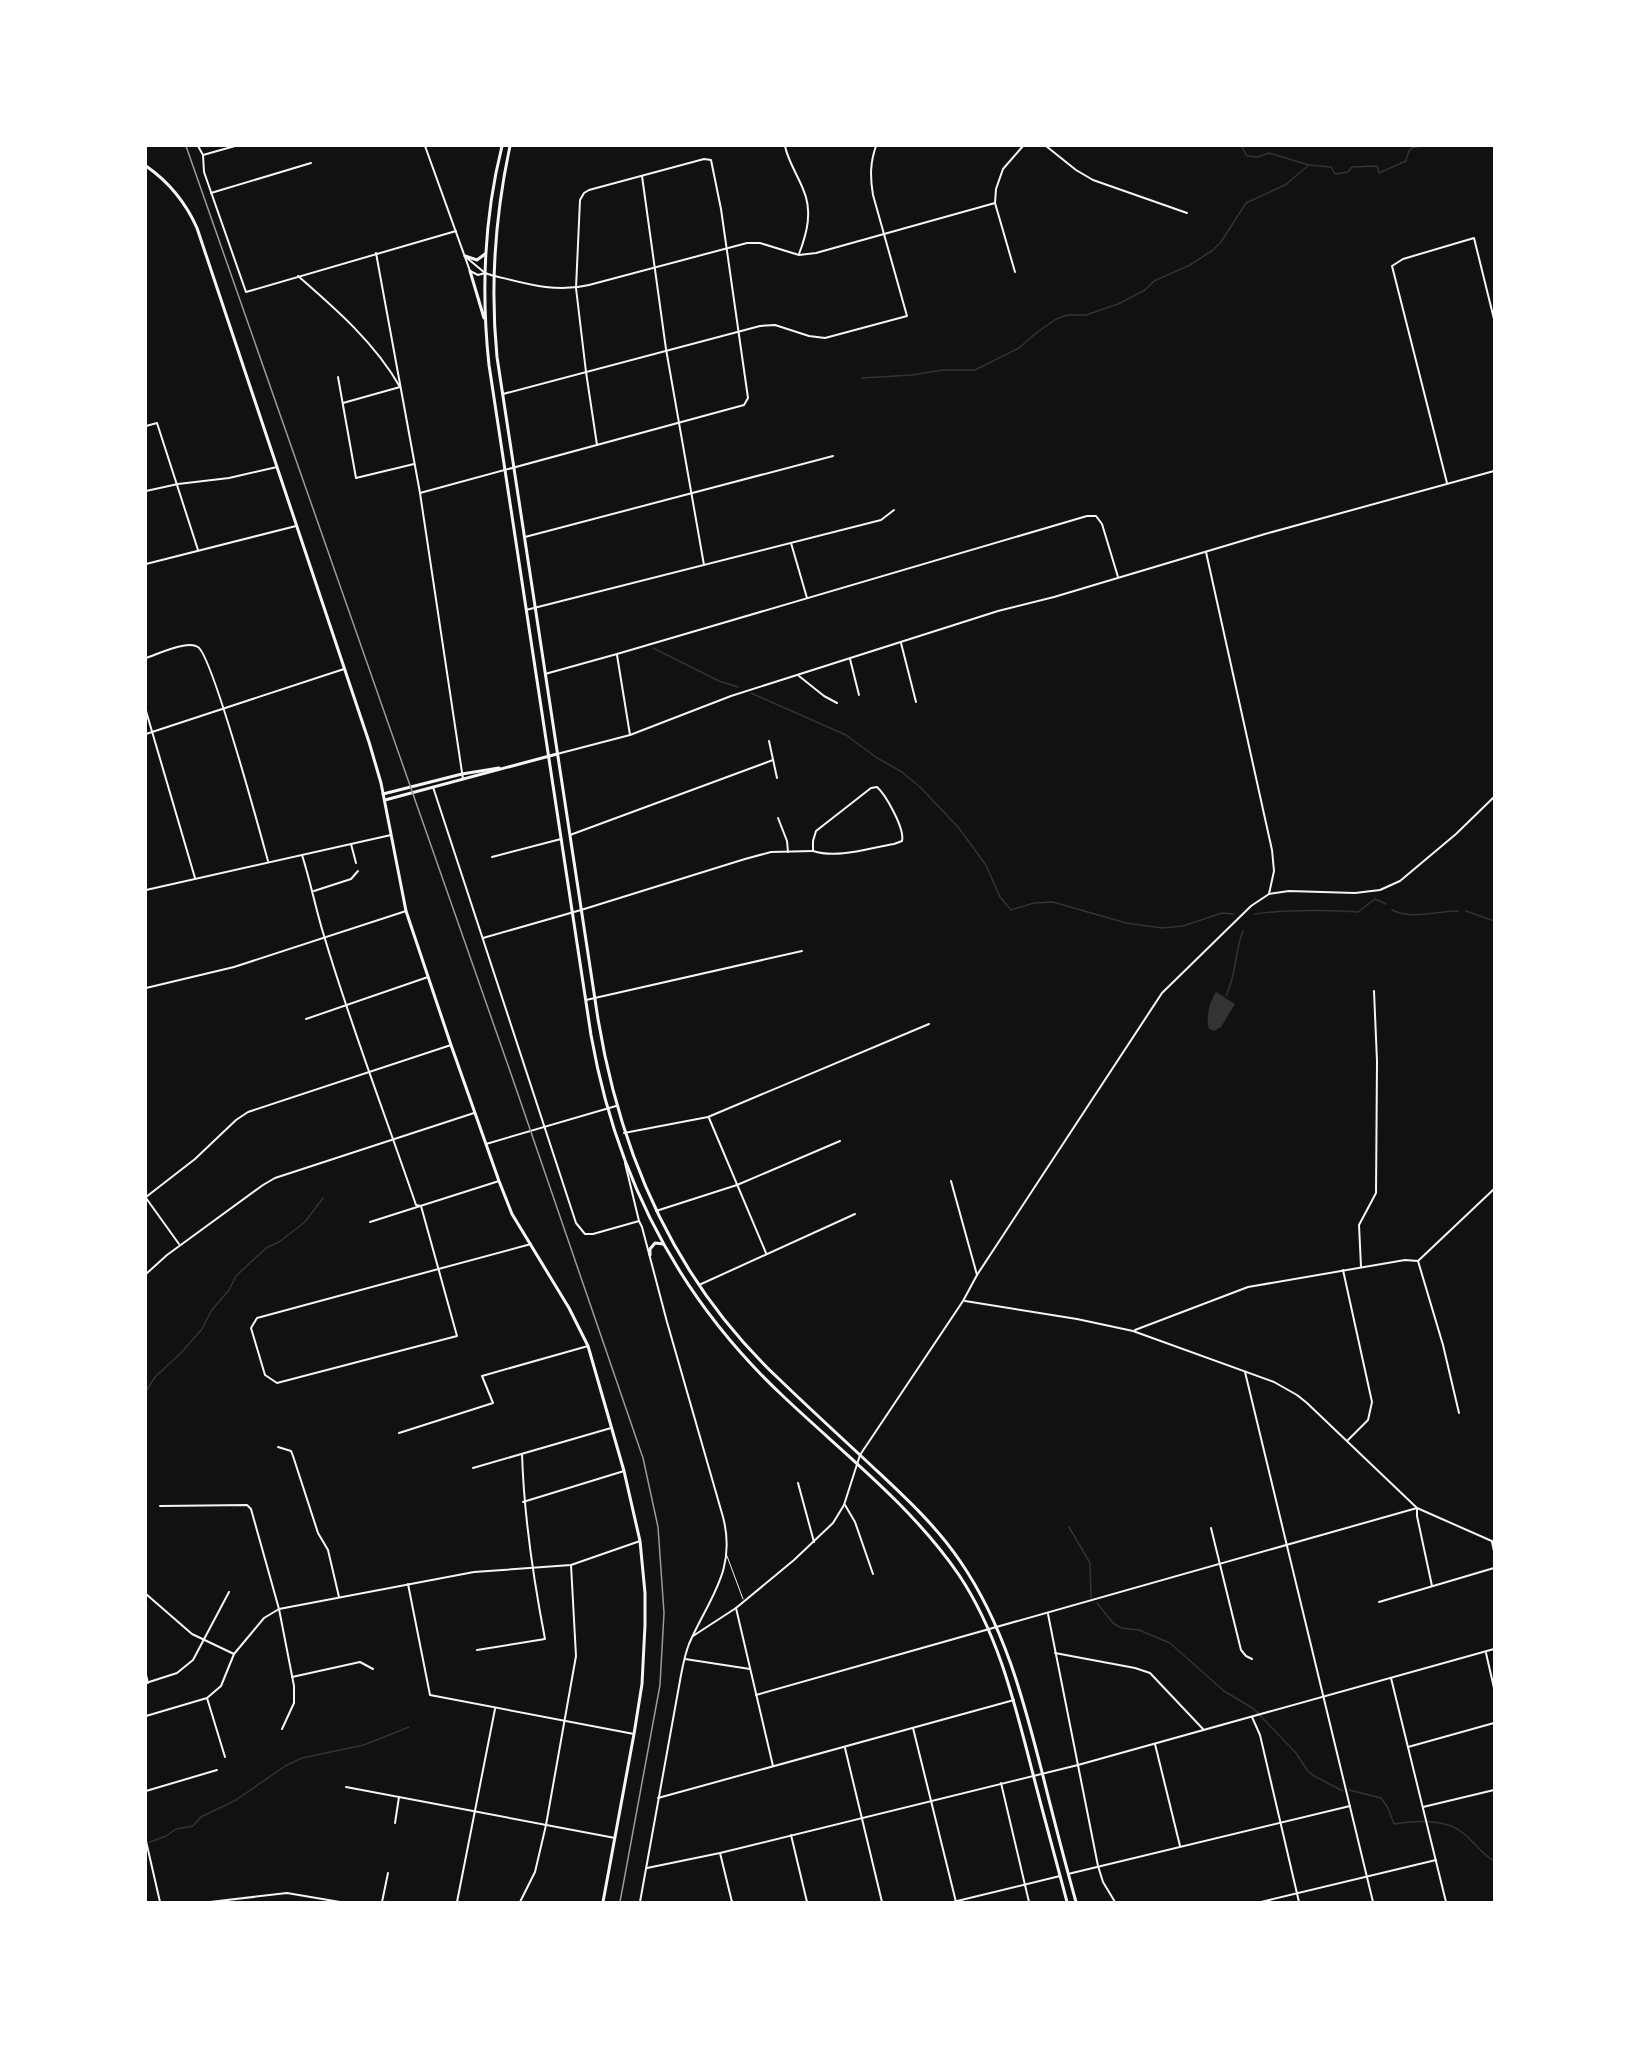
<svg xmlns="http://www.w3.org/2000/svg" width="1640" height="2048" font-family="Quicksand,sans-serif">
<rect width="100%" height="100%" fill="#111"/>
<path fill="#333" d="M1216 992 1235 1004 1221 1027 1214 1031 1209 1029C1205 1018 1210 1001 1216 992Z"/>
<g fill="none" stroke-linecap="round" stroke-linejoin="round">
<g stroke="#333" stroke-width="1.5">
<path d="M1238 146 1242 147 1247 156 1258 157 1269 153 1309 165 1331 167 1335 174 1348 172 1352 167 1377 166 1379 173 1406 161C1410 144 1411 148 1426 146"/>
<path d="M862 378 912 375 943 370H975L1019 348 1035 334 1056 319 1067 315H1086L1118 304 1145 290 1154 281 1190 265 1213 250 1221 242 1246 203 1285 185 1309 165"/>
<path d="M653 648 719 681 738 687"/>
<path d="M751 693 846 735 877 758 902 772 921 788 958 827 986 865 1000 897 1011 910 1034 903 1053 902 1126 923 1162 928 1183 926 1222 913 1234 914"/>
<path d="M1392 910C1412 920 1437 911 1458 911"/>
<path d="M1466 911 1494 921"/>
<path d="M1255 914C1289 909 1323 910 1358 912L1375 899 1386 904"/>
<path d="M1226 996C1237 974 1234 953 1243 931"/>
<path d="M146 1391 155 1377 181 1353 202 1329 211 1311 229 1290 236 1276 266 1248 279 1242 305 1222 323 1198"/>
<path d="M1069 1527 1090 1563 1091 1597"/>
<path d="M1097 1603 1113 1623 1121 1628 1139 1630 1170 1643 1224 1691 1254 1709 1296 1753 1307 1770 1314 1776 1343 1791"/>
<path d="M1349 1790 1381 1798 1388 1808 1394 1824C1416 1821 1445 1818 1463 1833 1474 1842 1481 1853 1494 1861"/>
<path d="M150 1842 166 1836 176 1829 193 1826 201 1817 236 1800 285 1766 302 1758 364 1745 409 1727"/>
</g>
<path stroke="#f5f5f5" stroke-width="1" d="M727 1556 743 1599"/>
<g stroke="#f5f5f5" stroke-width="2">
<path d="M198 146 203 155 204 172 246 292 456 231"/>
<path d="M785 146C788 161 797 174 803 189 813 211 807 233 799 254"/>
<path d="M1046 146 1076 170 1093 180 1187 213"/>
<path d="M203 155 235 146"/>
<path d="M642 176 666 349 704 565"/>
<path d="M211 193 311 163"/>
<path d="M376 253 420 493 463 779"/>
<path d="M1015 272 995 203 996 189 1003 169 1023 146"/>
<path d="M298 276C336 309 375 343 400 387L343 403"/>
<path d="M495 276C527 284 556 293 589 285L747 243H760L799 255 816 253 995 203"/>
<path d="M338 377 356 478 414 464"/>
<path d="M503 394 760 326 775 325 809 336 825 338 907 316 873 195C870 177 870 163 876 146"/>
<path d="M146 426 157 423 198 550"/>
<path d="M1447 483 1392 266 1403 259 1474 238 1494 319"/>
<path d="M146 491 178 484 229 478 277 467"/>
<path d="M420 493 744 405 748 398 721 209 711 160 704 159 589 190 584 193 580 200 576 288 586 372 597 445"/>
<path d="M525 537 833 456"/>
<path d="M791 543 807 598"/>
<path d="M146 564 296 526"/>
<path d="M526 610 881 520 894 510"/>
<path d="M901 643 916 702"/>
<path d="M617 655 630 735"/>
<path d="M146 658C158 654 187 640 198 647 212 656 260 832 268 861"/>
<path d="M850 659 859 695"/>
<path d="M545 674 617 654 1087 516H1096L1102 524 1118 577"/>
<path d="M799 676 824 696 837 703"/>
<path d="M146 711 195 878"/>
<path d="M146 734 344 669"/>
<path d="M769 741 777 778"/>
<path d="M433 787 576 1223 585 1234H593L639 1221 625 1163"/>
<path d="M877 787C886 795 905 829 902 841L894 844C869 848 838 859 813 851V841L816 831 871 788Z"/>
<path d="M778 818 787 841 788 852"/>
<path d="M570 835 773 760"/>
<path d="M351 844 356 863"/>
<path d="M302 855C311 883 316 911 325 939 352 1029 386 1117 416 1205L421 1206 457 1336 277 1383 265 1375 251 1328 257 1318 531 1244"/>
<path d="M492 857 561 839"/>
<path d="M146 890 391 835"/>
<path d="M314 891 351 879 358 871"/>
<path d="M483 938 581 910 745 859 771 852 813 851"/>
<path d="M146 988 234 967 406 911"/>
<path d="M586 1000 802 951"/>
<path d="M306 1019 428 977"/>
<path d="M709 1118 766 1253"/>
<path d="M624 1133 708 1117 929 1024"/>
<path d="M486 1144 616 1106"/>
<path d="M951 1181 977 1275"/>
<path d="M146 1197 195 1159 236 1120 248 1112 451 1045"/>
<path d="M146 1198 179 1244"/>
<path d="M656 1211 737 1185 840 1141"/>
<path d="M370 1222 499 1181"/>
<path d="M1418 1261 1443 1345 1459 1413"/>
<path d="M1418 1261 1494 1189"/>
<path d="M1361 1267 1359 1225 1376 1193 1377 1061 1374 991"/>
<path d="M1343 1270 1372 1402 1368 1420 1347 1441"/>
<path d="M146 1274 167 1255 263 1185 275 1178 474 1113"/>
<path d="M699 1285 855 1214"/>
<path d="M1135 1330 1248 1287 1405 1260 1418 1261"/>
<path d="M1245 1372 1373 1902"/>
<path d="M399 1433 493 1403 482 1376 588 1346"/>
<path d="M278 1447 291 1451 293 1456 318 1533 328 1550 339 1597"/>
<path d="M473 1468 611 1428"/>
<path d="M798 1483 814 1542"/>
<path d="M523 1502 624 1471"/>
<path d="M845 1505 855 1522 873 1574"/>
<path d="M160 1506 247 1505 251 1509 279 1609 294 1686V1703L282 1729"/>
<path d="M1211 1528 1241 1650 1246 1656 1252 1659"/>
<path d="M1492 1542 1494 1551"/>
<path d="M408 1584 430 1695 634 1734"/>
<path d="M146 1594 192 1634 234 1654"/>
<path d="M1379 1602 1494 1568"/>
<path d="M736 1608 773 1766"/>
<path d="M1048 1614 1098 1866 1103 1882 1115 1902"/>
<path d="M477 1650 545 1639C533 1577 524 1517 522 1454"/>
<path d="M1055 1653 1135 1668 1150 1673 1203 1729"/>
<path d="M1486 1653 1494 1688"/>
<path d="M685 1659 750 1669"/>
<path d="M146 1675 148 1683"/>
<path d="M292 1677 360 1662 373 1669"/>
<path d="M1391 1678 1446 1902"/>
<path d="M146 1683 177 1673 193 1660 229 1592"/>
<path d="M756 1695 1417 1508V1516L1432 1586"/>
<path d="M207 1698 225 1757"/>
<path d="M146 1716 207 1698 221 1686 234 1654 264 1618 279 1609 474 1572 571 1565 640 1541"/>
<path d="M1252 1717 1260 1735 1299 1902"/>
<path d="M913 1728 956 1902"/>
<path d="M1155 1744 1180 1846"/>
<path d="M1408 1747 1494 1723"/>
<path d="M845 1748 882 1902"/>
<path d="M1001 1783 1029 1902"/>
<path d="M346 1787 615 1838"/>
<path d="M146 1791 217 1770"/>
<path d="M658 1798 1014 1700"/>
<path d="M1423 1807 1494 1790"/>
<path d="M395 1823 399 1797"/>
<path d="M791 1835 807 1902"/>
<path d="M146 1841 160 1902"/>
<path d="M720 1853 732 1902"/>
<path d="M647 1868 720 1853 1078 1765 1494 1649"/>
<path d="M1068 1874 1350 1806"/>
<path d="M210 1902 287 1893 340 1902"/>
<path d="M382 1902 388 1873"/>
<path d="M457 1902 495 1709"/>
<path d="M520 1902 535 1872 546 1825 576 1656 571 1565"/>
<path d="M953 1902 1060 1876"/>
<path d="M1261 1902 1436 1860"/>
</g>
<g stroke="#f5f5f5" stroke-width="2">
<path d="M425 146 470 271 478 275 485 273"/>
<path d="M467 258 485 273 494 276"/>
<path d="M1206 552 1272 850 1274 871 1269 894"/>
<path d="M557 754 630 735 731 696 998 611 1054 597 1265 534 1494 471"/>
<path d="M639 1221 642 1227 667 1322 723 1517C737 1570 709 1598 689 1644 685 1654 683 1665 681 1675L640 1902"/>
<path d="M965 1301 1077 1319 1133 1331 1274 1382 1297 1395 1307 1403 1417 1508 1494 1542"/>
<path d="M693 1636 736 1608 794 1560 833 1523 844 1505 860 1455 963 1301 977 1275 1162 993 1251 906 1269 894 1289 891 1355 893 1380 890 1400 881 1456 834 1494 797"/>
</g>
<g stroke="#f5f5f5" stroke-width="3">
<path d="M383 794 462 774 499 768"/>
<path d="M385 800 557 754"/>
</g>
<g stroke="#f5f5f5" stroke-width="3">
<path d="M502 146C484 218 481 291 489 365L591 1035C616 1177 678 1298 784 1397 844 1454 912 1506 959 1575 999 1635 1015 1705 1033 1774 1044 1817 1056 1860 1067 1902"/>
<path d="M510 146C495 216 490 286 497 357L598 1019C621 1157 675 1281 778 1378 810 1409 843 1439 876 1470 907 1499 937 1527 960 1561 1004 1625 1023 1698 1042 1772 1053 1816 1064 1859 1076 1902"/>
<path d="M146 166C169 182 185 201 197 228L369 742 381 783 406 911 451 1045 499 1181 512 1214 569 1308 588 1346 624 1471 640 1541 645 1593V1625L642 1684 634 1734 603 1902"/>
<path d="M465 256 477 260 485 254"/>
<path d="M470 271 484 318"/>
<path d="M650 1255V1249L655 1243 663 1244"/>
</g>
<path stroke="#9a9a9a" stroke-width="1.5" d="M186 146 510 1071 643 1458 658 1527 664 1613 660 1685 620 1902"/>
</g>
<rect width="1640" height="2048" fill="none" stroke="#ffffff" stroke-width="294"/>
</svg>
